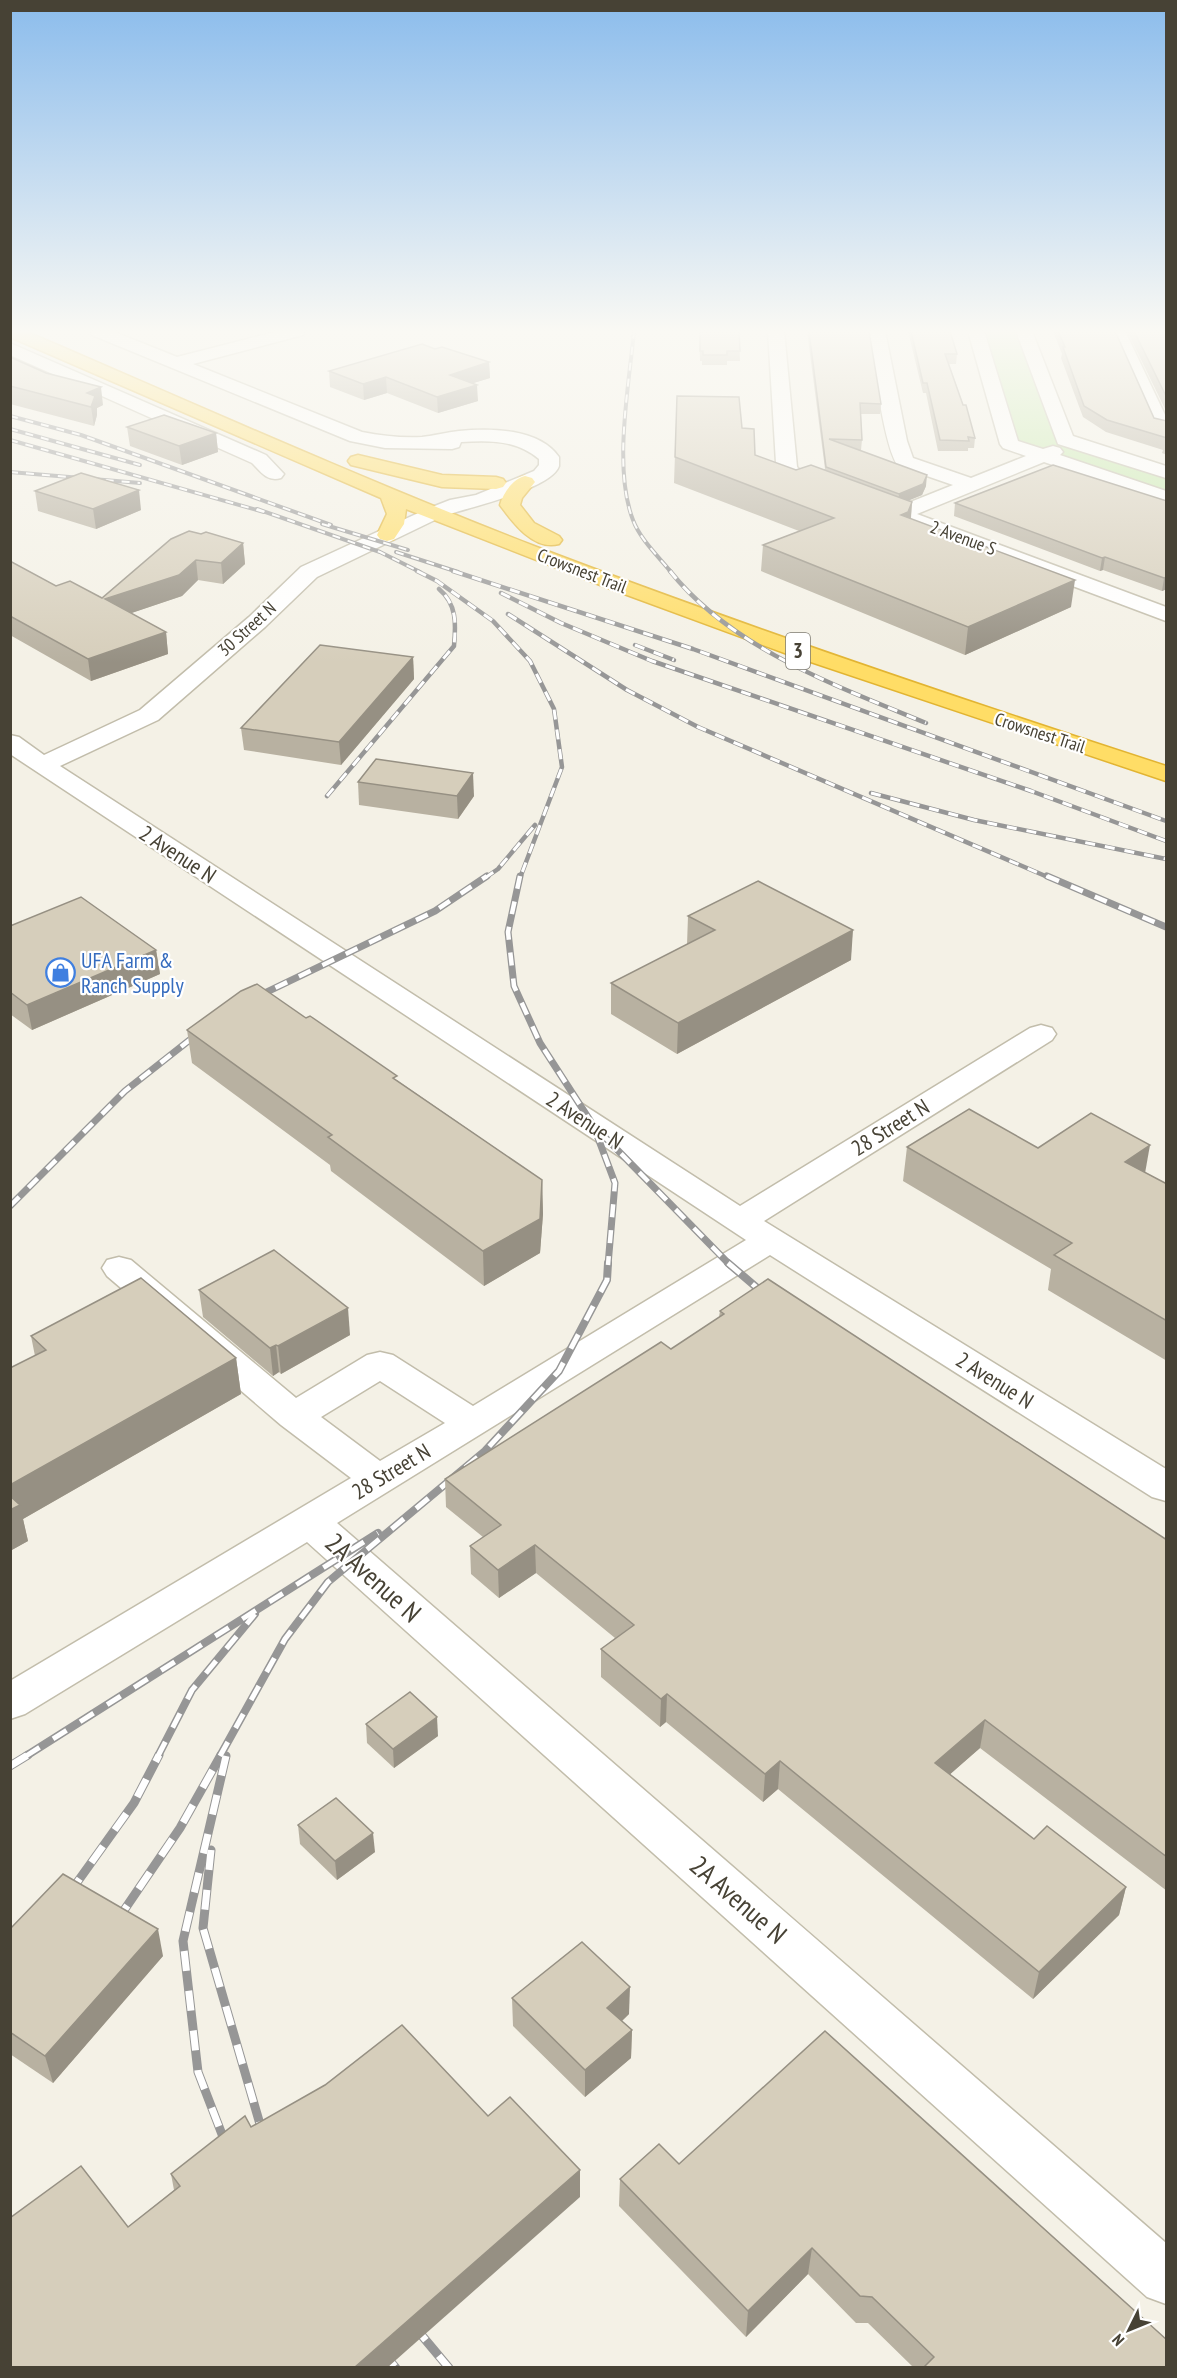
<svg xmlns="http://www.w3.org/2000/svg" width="1177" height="2378" font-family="'PT Sans Narrow',sans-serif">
<rect width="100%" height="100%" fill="#f4f1e6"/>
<path fill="#c8e9ae" d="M976 331H1024L1065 440 1166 472V498L1010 444Z"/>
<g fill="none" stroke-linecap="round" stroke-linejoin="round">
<defs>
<g id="minor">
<path d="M90 331H112L177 357 279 331H305L303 335 193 364 362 432C382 436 402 438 422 437 434 436 447 432 459 431 490 428 539 428 559 457 559 458 559 466 559 466 551 490 464 508 441 517L317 577 265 627 158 720 60 766 740 1206 1030 1028 1041 1025 1052 1028 1056 1034 1052 1040 764 1221 1166 1469V1501L1152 1497 770 1255 337 1523 1166 2243V2304L1147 2297 307 1542 25 1714 10 1719V1681L351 1478 281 1425 107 1276 102 1268 107 1260 119 1257 131 1260 296 1398 367 1355 380 1352 393 1355 473 1406 746 1240 10 754V735L19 737 44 755 140 710 249 617 301 567 427 509 450 500 476 495 534 471 539 465V459C516 440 490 440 461 442L459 447 452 449 385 448 350 441 92 335ZM380 1381 445 1423 380 1461 321 1417Z"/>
<path d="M768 331H784L797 467 801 471 898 507 953 485 898 466C883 444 874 361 869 331H885L907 441 913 458 971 478 1026 456 1003 448 1000 444 968 331H984L1018 441 1043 449 1053 446 1060 448 1063 452 1060 455 1166 491V504L1044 462 917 514 1166 607V621L787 479 776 463Z"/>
<path d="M1016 331H1032L1073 436 1166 466V478L1058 444Z"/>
<path d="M1109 331H1125L1166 417V432L1154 429 1152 425Z"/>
<path d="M10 343 266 455 284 474 281 478C267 482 261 472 252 463L10 355Z"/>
</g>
<g id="highway">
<path d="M10 331H25C194 404 362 479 534 546 743 626 954 697 1166 766V781L790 655 608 588 406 509 404 524 394 539 387 541 380 539 377 535 387 514 381 498 10 337Z"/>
<path d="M358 455 442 475 496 477 503 479 506 483 503 487 496 489 442 487 351 465 348 461 351 457Z"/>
<path d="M525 476 532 478 535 482 522 498 520 505 534 523 559 536 562 540 559 544C534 551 513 523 500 505 503 493 513 479 525 476Z"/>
</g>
</defs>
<use href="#minor" stroke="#c2bdab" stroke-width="3"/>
<use href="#highway" stroke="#e2b432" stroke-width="3"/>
<use href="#minor" fill="#fff" fill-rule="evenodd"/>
<use href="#highway" fill="#fd6" fill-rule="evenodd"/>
<defs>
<g id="rail-far4">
<path d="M634 331C629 385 613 469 633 520 640 539 658 556 671 572"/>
<path d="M10 416 81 435 331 525"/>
<path d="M10 429 140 465"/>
<path d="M10 440 264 512"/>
<path d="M10 472 140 483"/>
<path d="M257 509 380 552 420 572"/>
<path d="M322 524 408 550"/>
<path d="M396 552 458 572"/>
</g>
<g id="rail-far3">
<path d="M417 571 437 581 493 621 530 661 554 709 562 767 520 878"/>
<path d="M453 571 693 649 1166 821"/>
<path d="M670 571C732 649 837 686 926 723"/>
<path d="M501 593 561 623 652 661 1031 791 1166 841"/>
<path d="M508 614 627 690 698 727 1050 878"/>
<path d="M635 645 674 660"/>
<path d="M871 793 974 820 1166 859"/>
<path d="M327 796 454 646C456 624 457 604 439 589"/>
<path d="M485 878 498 869 535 825"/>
</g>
<g id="rail-far2">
<path d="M520 876 508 932 514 986 540 1043 593 1125 730 1265"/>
<path d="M1047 876 1166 927"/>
<path d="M252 999 435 911 487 876"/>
<path d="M595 1130 615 1183 608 1265"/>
<path d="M10 1206 125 1091 201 1031"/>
</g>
<g id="rail-far1">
<path d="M728 1263 769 1298"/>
<path d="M26 1756 378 1533"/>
<path d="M158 1756 192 1690 255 1614"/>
<path d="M220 1756 285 1639 328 1582 485 1451 559 1371 607 1280 608 1263"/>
</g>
<g id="rail">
<path d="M226 1756 183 1941 198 2072 228 2150"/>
<path d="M10 1766 28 1755"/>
<path d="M211 1850 203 1928 264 2138"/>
<path d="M68 1895 134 1803 159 1755"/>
<path d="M116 1922 180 1828 221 1755"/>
<path d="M413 2325 449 2368"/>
<path d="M382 2351 396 2368"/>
</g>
</defs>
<use href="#rail-far4" stroke="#969696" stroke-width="4"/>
<use href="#rail-far3" stroke="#969696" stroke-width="4.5"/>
<use href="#rail-far2" stroke="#969696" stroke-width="7"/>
<use href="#rail-far1" stroke="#969696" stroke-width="8"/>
<use href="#rail" stroke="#969696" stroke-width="9"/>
<use href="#rail-far4" stroke="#fff" stroke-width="2" stroke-dasharray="8" stroke-linecap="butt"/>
<use href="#rail-far3" stroke="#fff" stroke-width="3" stroke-dasharray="10" stroke-linecap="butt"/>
<use href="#rail-far2" stroke="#fff" stroke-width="4.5" stroke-dasharray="13" stroke-linecap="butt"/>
<use href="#rail-far1" stroke="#fff" stroke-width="5" stroke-dasharray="16" stroke-linecap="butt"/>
<use href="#rail" stroke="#fff" stroke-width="7" stroke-dasharray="20" stroke-linecap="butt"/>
</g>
<g fill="#b8b1a1">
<path d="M699 331H739L740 361H727V365H702V361H700Z"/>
<path d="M807 331H869L881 404 880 414H861L862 440 861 450H859L926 486 922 495 909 500 912 502 911 519 1071 607 965 655 761 571 763 545 799 531 674 483 677 396 742 428 755 455 796 470 825 469Z"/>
<path d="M908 331H950L957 354 956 364H949L975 438 974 448H968V451H938L926 393H923Z"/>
<path d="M1053 331H1115L1154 418 1167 421V455L1162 453 1163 450 1106 432 1083 417 1061 358 1062 354Z"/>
<path d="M1127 331H1167V413Z"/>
<path d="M435 349 489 362 490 378 473 383 478 401 438 413 387 393 364 400 330 387 329 371Z"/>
<path d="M10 357 103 405 97 408V415L94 426 10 404Z"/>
<path d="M127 427 216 433 218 452 182 465 130 446Z"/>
<path d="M35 491 141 510 96 529 38 511Z"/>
<path d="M1167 501V589L1162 591 1103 570 1100 571 954 516 955 503Z"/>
<path d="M201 534 243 543 245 564 223 584 198 580 182 596 131 613 166 632 168 654 91 681 10 635V561L56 586 102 598Z"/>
<path d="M413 657 414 679 341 765 244 750 241 728Z"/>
<path d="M358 782 474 796 458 819 359 805Z"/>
<path d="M688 916 851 960 677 1054 611 1014V983L687 945Z"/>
<path d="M10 926 156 950 160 974 32 1030 10 1014Z"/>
<path d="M187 1030 397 1080 542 1180 543 1214 540 1253 484 1286 331 1171 330 1165 192 1063Z"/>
<path d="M907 1147 1038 1148 1145 1172 1167 1184V1361L1048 1290 1051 1269 903 1181Z"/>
<path d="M199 1290 350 1335 281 1374 279 1372 273 1376 203 1317Z"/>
<path d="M720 1311 1167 1540V1891L980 1748 950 1774 1034 1839 1126 1887 1119 1915 1033 1999 778 1789 763 1802 666 1722 660 1727 601 1677V1649L615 1638 536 1573 499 1598 471 1574 470 1546 483 1537 446 1507 445 1479 671 1349 719 1317Z"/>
<path d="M31 1336 236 1358 241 1394 23 1519 28 1541 10 1551 35 1356Z"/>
<path d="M366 1724 438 1736 394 1768 367 1743Z"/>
<path d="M298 1825 375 1852 337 1880 300 1844Z"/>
<path d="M10 1929 163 1956 53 2083 10 2054Z"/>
<path d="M512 1998 629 2014 622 2021 632 2030 631 2058 585 2097 513 2026Z"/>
<path d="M488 2116 580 2170V2197L128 2227 174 2190 171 2174 251 2127Z"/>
<path d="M679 2164 1167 2367H913L868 2323H856L808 2274 746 2337 619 2206 620 2179Z"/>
</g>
<g fill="#969083">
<path d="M489 362 490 378 451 390 450 375Z"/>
<path d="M386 377 387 393 364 400 363 384Z"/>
<path d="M477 385 478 401 438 413 437 397Z"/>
<path d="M101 387 103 405 97 408V415L94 426 91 407 87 393Z"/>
<path d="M216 433 218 452 182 465 179 446Z"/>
<path d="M927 475 926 486 922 495 898 505 899 494Z"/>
<path d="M139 490 141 510 96 529 93 509Z"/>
<path d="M912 502 910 528 901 515Z"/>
<path d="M243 543 245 564 223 584 221 563Z"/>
<path d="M1105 557 1103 570 1100 571 1102 558Z"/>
<path d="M196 560 198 580 182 596 108 621 105 599Z"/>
<path d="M1167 577V589L1162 591 1164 578Z"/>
<path d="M1075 580 1071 607 965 655 968 627Z"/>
<path d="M166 632 168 654 91 681 88 659Z"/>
<path d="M413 657 414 679 341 765 339 742Z"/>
<path d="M473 773 474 796 458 819 457 796Z"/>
<path d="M853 930 851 960 677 1054 678 1023Z"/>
<path d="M156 950 160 974 32 1030 27 1005Z"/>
<path d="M1150 1145 1144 1179 1125 1162Z"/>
<path d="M542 1180 543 1214 540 1253 484 1286 483 1251Z"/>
<path d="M348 1308 350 1335 281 1374 278 1346Z"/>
<path d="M276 1345 279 1372 273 1376 270 1348Z"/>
<path d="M236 1358 241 1394 23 1519 28 1541 10 1551V1485Z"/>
<path d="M535 1545 536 1573 499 1598 498 1570Z"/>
<path d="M667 1694 666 1722 660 1727 661 1699Z"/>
<path d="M437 1717 438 1736 394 1768 393 1749Z"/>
<path d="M985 1720 980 1748 931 1791 935 1763Z"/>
<path d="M780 1761 778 1789 763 1802 765 1774Z"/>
<path d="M373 1833 375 1852 337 1880 335 1861Z"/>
<path d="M1126 1887 1119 1915 1033 1999 1039 1972Z"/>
<path d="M158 1929 163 1956 53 2083 45 2056Z"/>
<path d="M630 1987 629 2014 607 2035V2008Z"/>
<path d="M632 2030 631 2058 585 2097V2070Z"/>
<path d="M580 2170V2197L388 2367H355Z"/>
<path d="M812 2248 808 2274 746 2337 748 2311Z"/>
</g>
<g fill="#d6cebb" stroke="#969083" stroke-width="1.5">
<path d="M700 331H739L740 351H727V355H703V351H700Z"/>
<path d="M809 331H869L881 404 860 403 862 440 829 439 927 475 923 484 899 494 826 467Z"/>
<path d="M911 331H950L957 354H945L963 405H966L975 438 968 437 969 441 940 440 927 383H923Z"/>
<path d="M1058 331H1115L1154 418 1167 421V438L1107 420 1084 406 1063 347H1065Z"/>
<path d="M1134 331H1167V398Z"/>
<path d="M422 344 435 349 442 347 489 362 450 375 477 385 437 397 386 377 363 384 329 371Z"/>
<path d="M10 357 46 373 101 387 87 393 95 396 91 407 10 386Z"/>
<path d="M677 396 739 397 742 428 754 429 755 455 796 470 811 465 912 502 908 512 901 515 1075 580 968 627 763 545 834 518 675 457Z"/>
<path d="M164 415 216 433 179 446 127 427Z"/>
<path d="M1053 465 1167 501V577L1164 578 1105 557 1102 558 955 503Z"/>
<path d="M81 473 139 490 93 509 35 491Z"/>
<path d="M189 531 201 534 206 532 243 543 221 563 196 560 179 575 105 599 166 632 88 659 10 616V561L56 586 70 581 102 598 171 539Z"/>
<path d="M320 645 413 657 339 742 241 728Z"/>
<path d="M376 759 473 773 457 796 358 782Z"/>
<path d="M758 881 853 930 678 1023 611 983 715 930 688 916Z"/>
<path d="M81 897 156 950 27 1005 10 992V926Z"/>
<path d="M257 984 306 1018 310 1016 397 1076 393 1078 542 1180 540 1219 483 1251 328 1137 332 1135 187 1030 241 991Z"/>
<path d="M969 1109 1038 1148 1091 1113 1150 1145 1125 1162 1167 1184V1321L1054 1255 1072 1243 907 1147Z"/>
<path d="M274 1250 348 1308 278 1346 276 1345 270 1348 199 1290Z"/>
<path d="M141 1278 236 1358 10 1485V1368L46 1350 31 1336Z"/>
<path d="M768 1279 1167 1540V1857L985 1720 935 1763 1034 1839 1047 1826 1126 1887 1039 1972 780 1761 765 1774 667 1694 661 1699 601 1649 634 1625 535 1545 498 1570 470 1546 501 1525 445 1479 661 1342 671 1349 724 1314 720 1311Z"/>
<path d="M10 1496 20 1505 10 1510Z"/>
<path d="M410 1692 437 1717 393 1749 366 1724Z"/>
<path d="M336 1798 373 1833 335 1861 298 1825Z"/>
<path d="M63 1874 158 1929 45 2056 10 2032V1929Z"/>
<path d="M582 1942 630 1987 607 2008 632 2030 585 2070 512 1998Z"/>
<path d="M402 2025 488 2116 510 2097 580 2170 355 2367H10V2218L81 2166 128 2227 180 2186 171 2174 245 2116 251 2127 325 2085Z"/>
<path d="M825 2031 1167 2340V2367H924L934 2357 872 2297 860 2296 812 2248 748 2311 620 2179 659 2144 679 2164Z"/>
</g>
<linearGradient id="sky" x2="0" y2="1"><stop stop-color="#8bbcec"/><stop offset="0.5" stop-color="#faf9f4"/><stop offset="1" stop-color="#faf9f4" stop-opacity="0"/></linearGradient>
<rect width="1177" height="663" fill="url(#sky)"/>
<defs>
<symbol id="shop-ring" viewBox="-11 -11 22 22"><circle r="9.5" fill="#fff" stroke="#3f7fe0" stroke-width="1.5"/><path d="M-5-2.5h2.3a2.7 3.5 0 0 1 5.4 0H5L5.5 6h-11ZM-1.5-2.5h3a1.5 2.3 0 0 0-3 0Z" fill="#3f7fe0"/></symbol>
</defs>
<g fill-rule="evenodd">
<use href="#shop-ring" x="44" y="956" width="33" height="33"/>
</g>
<g text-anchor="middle" stroke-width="4.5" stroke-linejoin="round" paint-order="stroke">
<g font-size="18" fill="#474235" stroke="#fff">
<text transform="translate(963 538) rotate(20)" y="6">2 Avenue S</text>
<text transform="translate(582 571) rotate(21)" y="6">Crowsnest Trail</text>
<text transform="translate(247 629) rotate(-42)" y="6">30 Street N</text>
<text transform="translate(1040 733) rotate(18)" y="6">Crowsnest Trail</text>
</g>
<rect fill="#fff" stroke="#7e7b72" stroke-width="1.5" x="786" y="633" width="24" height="36" rx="4.5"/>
<g font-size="21" font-weight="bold" fill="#474235">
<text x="798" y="658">3</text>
</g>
<g font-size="22" fill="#474235" stroke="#fff">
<text transform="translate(178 854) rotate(33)" y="8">2 Avenue N</text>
<text transform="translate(585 1120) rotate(33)" y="8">2 Avenue N</text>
<text transform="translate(890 1127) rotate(-32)" y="8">28 Street N</text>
<text transform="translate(995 1380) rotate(32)" y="8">2 Avenue N</text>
<text transform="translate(391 1471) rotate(-31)" y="8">28 Street N</text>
</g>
<g font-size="22" fill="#366cbe" stroke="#fff" text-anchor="start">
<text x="81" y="968">UFA Farm &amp;<tspan x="81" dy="25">Ranch Supply</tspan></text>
</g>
<g font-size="27" fill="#474235" stroke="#fff">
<text transform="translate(373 1578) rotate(42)" y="9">2A Avenue N</text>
<text transform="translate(738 1900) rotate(41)" y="9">2A Avenue N</text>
</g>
</g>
<rect width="1177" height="2378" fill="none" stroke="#474235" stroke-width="24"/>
<g transform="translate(1129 2330) rotate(227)" stroke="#ffffff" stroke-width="4.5" paint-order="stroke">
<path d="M0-4.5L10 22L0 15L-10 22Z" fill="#474235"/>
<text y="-9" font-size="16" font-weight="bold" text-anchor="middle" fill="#474235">N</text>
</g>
</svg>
